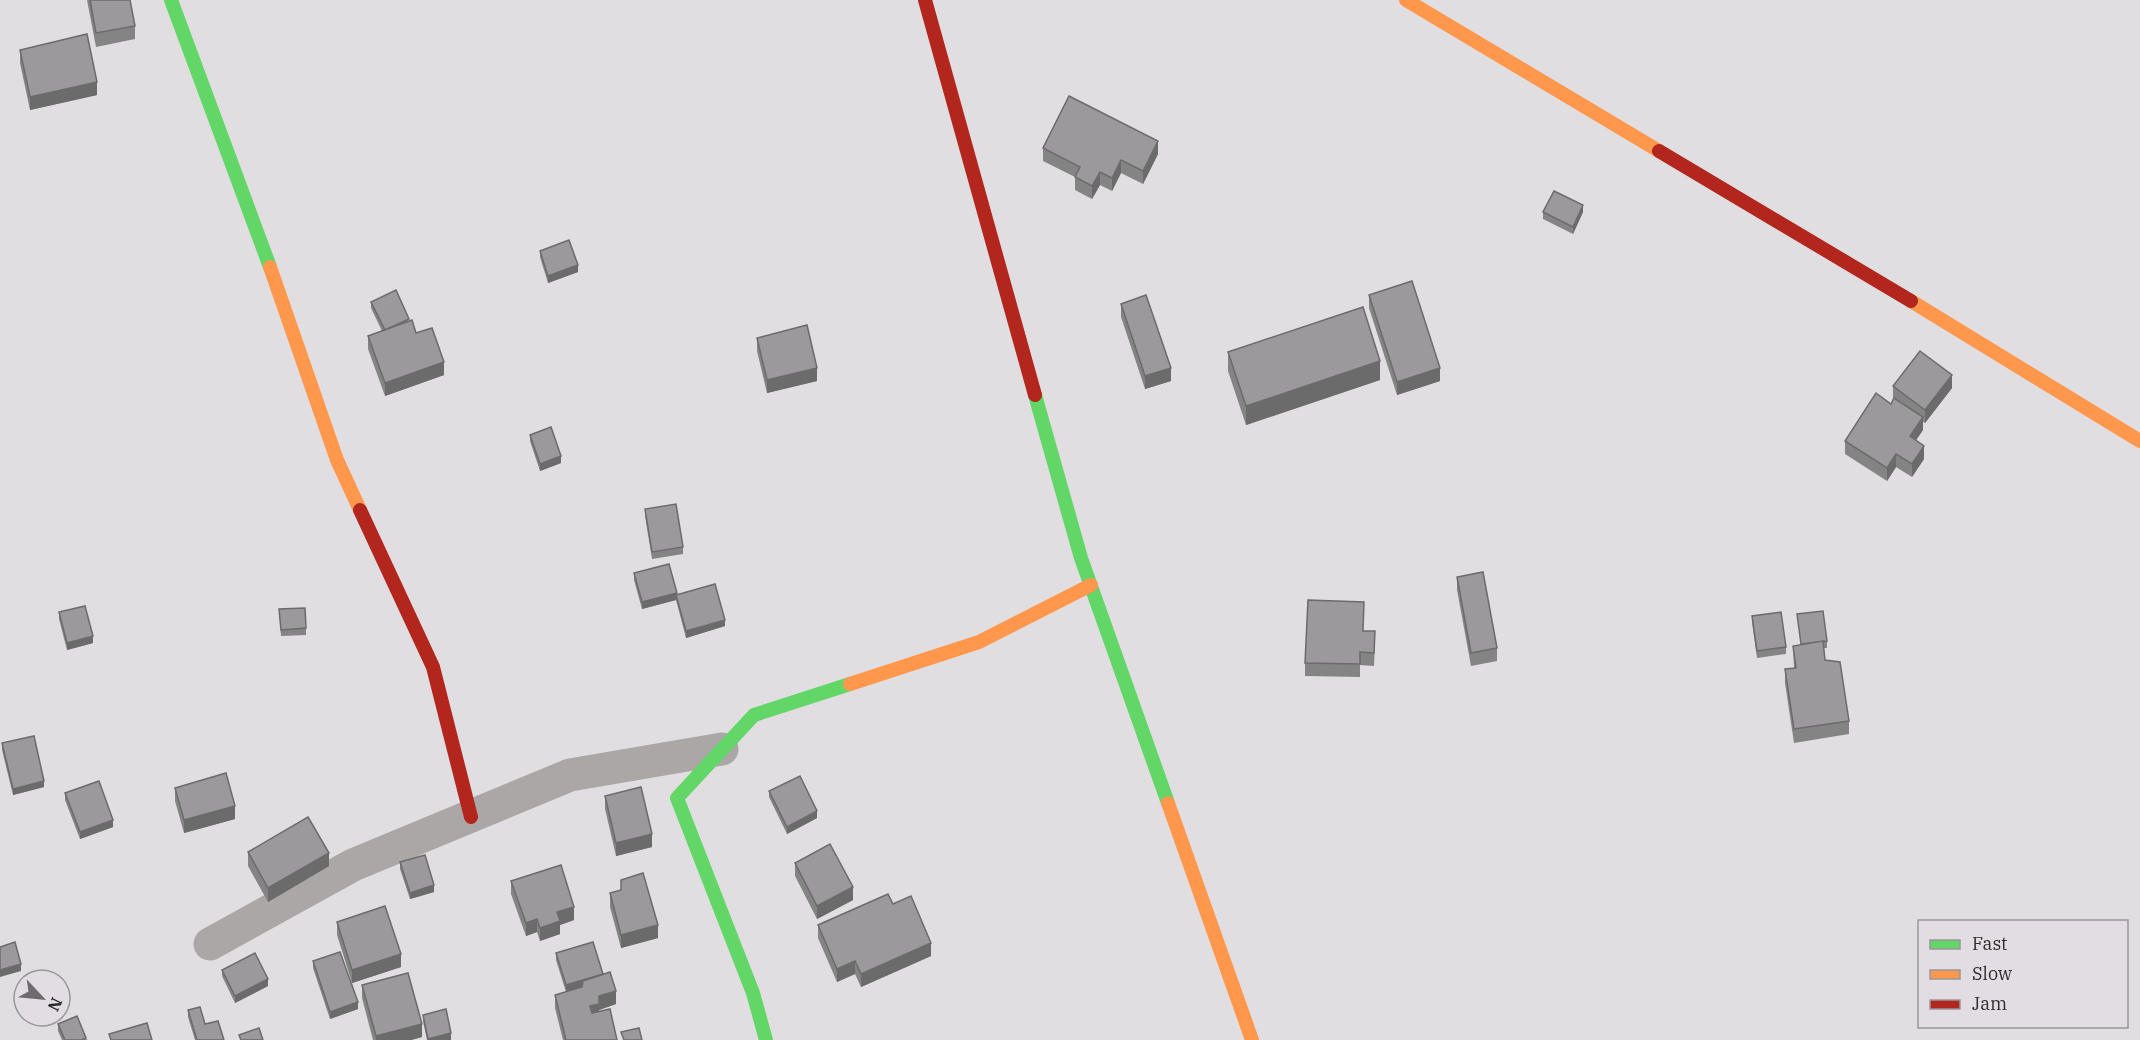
<svg xmlns="http://www.w3.org/2000/svg" width="2140" height="1040" font-family="'IBM Plex Serif',serif">
<rect width="100%" height="100%" fill="#e1dee1"/>
<g fill="none" stroke-linecap="round" stroke-linejoin="round">
<path stroke="#aba7a6" stroke-width="33" d="M210 944 353 865 570 775 722 749"/>
<g stroke="#63d668" stroke-width="14">
<path d="M171 0 270 267"/>
<path d="M1035 395 1081 558 1168 803"/>
<path d="M766 1040 753 993 677 798 754 715 850 684"/>
</g>
<g stroke="#ff974d" stroke-width="14">
<path d="M1406 0 1659 151"/>
<path d="M270 267 337 460 360 510"/>
<path d="M1911 301 2140 441"/>
<path d="M850 684 979 642 1091 585"/>
<path d="M1168 803 1252 1040"/>
</g>
<g stroke="#b3261e" stroke-width="14">
<path d="M925 0 1035 395"/>
<path d="M1659 151 1911 301"/>
<path d="M360 510 433 667 471 817"/>
</g>
</g>
<g fill="#858485">
<path d="M87 0H130L135 26V39L96 47Z"/>
<path d="M20 50 97 95 30 110 20 63Z"/>
<path d="M1043 148 1158 154 1143 184 1121 173 1112 191 1100 185 1092 199 1075 190V177L1043 161Z"/>
<path d="M1543 212H1583L1573 234 1543 219Z"/>
<path d="M540 251 578 272 548 283 540 257Z"/>
<path d="M1369 295 1440 381 1397 395 1369 308Z"/>
<path d="M371 302 409 321 416 333 444 375 385 396 368 349V336L382 331 371 308Z"/>
<path d="M1121 304 1171 381 1145 389 1121 317Z"/>
<path d="M757 338 817 381 767 393 757 351Z"/>
<path d="M1228 352 1380 380 1246 425 1228 371Z"/>
<path d="M1893 386 1952 388 1925 423 1923 422V430L1916 440 1924 459 1912 477 1896 467 1887 481 1845 454V441L1891 404 1893 399Z"/>
<path d="M530 435 561 463 540 471 530 441Z"/>
<path d="M645 509 683 547V554L652 559 645 516Z"/>
<path d="M634 573 677 595 725 626 686 638 676 600 642 609 634 580Z"/>
<path d="M1457 577 1497 648V661L1471 666 1457 590Z"/>
<path d="M279 609 306 628V635L281 636Z"/>
<path d="M59 612 93 643 67 650 59 619Z"/>
<path d="M1797 614 1827 641V648H1824L1825 660 1849 721V734L1794 743 1785 683V669L1794 668 1793 646 1801 645Z"/>
<path d="M1752 616 1786 647V654L1757 658 1752 622Z"/>
<path d="M1364 631 1375 644 1374 666 1360 665V677L1305 676V663Z"/>
<path d="M2 743 44 787 13 795 2 750Z"/>
<path d="M175 788 235 819 184 833 175 801Z"/>
<path d="M769 791 817 818 787 834 769 797Z"/>
<path d="M65 793 113 827 80 839 65 800Z"/>
<path d="M605 796 652 847 616 856 605 809Z"/>
<path d="M248 852 329 866 268 902 248 866Z"/>
<path d="M400 862 434 892 410 899 400 869Z"/>
<path d="M795 863 853 900 817 919 795 876Z"/>
<path d="M511 881 574 920 560 925V934L540 941 537 932 526 936 511 894Z"/>
<path d="M610 893 658 938 621 948 610 907Z"/>
<path d="M893 904 931 956 861 987 855 974 837 982 818 938V925Z"/>
<path d="M337 922 401 967 352 983 337 935Z"/>
<path d="M556 953 603 974 616 1004 599 1010V1011L617 1040H563L555 1008V995L566 992 556 960Z"/>
<path d="M313 961 358 1009 330 1019 313 968Z"/>
<path d="M222 970 268 986 235 1003 222 976Z"/>
<path d="M362 985 422 1037 411 1040H373L362 998Z"/>
<path d="M188 1010 205 1024 224 1040H195L188 1017Z"/>
<path d="M423 1015 451 1040H427L423 1021Z"/>
<path d="M58 1024 86 1039 88 1040H62L58 1031Z"/>
</g>
<g fill="#6c6b6c">
<path d="M97 82V95L30 110V97Z"/>
<path d="M1158 141V154L1143 184V171Z"/>
<path d="M1121 160V173L1112 191V178Z"/>
<path d="M1100 172V185L1092 199V186Z"/>
<path d="M1583 205V212L1573 234V227Z"/>
<path d="M578 265V272L548 283V276Z"/>
<path d="M1380 361V380L1246 425V406Z"/>
<path d="M444 362V375L385 396V383Z"/>
<path d="M817 368V381L767 393V380Z"/>
<path d="M1171 368V381L1145 389V376Z"/>
<path d="M1440 368V381L1397 395V382Z"/>
<path d="M1952 375V388L1925 423V410Z"/>
<path d="M1923 417V430L1910 449V436Z"/>
<path d="M1924 446V459L1912 477V464Z"/>
<path d="M1896 454V467L1887 481V468Z"/>
<path d="M561 456V463L540 471V464Z"/>
<path d="M677 593V599L676 595V600L642 609V602Z"/>
<path d="M725 620V626L686 638V631Z"/>
<path d="M93 636V643L67 650V643Z"/>
<path d="M44 781V787L13 795V789Z"/>
<path d="M235 806V819L184 833V820Z"/>
<path d="M817 811V818L787 834V827Z"/>
<path d="M113 820V827L80 839V832Z"/>
<path d="M652 834V847L616 856V843Z"/>
<path d="M329 853V866L268 902V888Z"/>
<path d="M434 885V892L410 899V893Z"/>
<path d="M853 887V900L817 919V906Z"/>
<path d="M574 907V920L560 925V934L540 941V928L557 912Z"/>
<path d="M537 919V932L526 936V923Z"/>
<path d="M658 925V938L621 948V935Z"/>
<path d="M931 943V956L861 987V974Z"/>
<path d="M401 954V967L352 983V970Z"/>
<path d="M855 961V974L837 982V969Z"/>
<path d="M21 964V971L0 977V970Z"/>
<path d="M603 974V981L566 992V985Z"/>
<path d="M268 979V986L235 1003V996Z"/>
<path d="M616 991V1004L599 1010V1017L590 1019V1006L599 996Z"/>
<path d="M358 1002V1009L330 1019V1012Z"/>
<path d="M422 1024V1037L411 1040H376V1036Z"/>
<path d="M451 1033V1040H428V1039Z"/>
</g>
<g fill="#9b999b" stroke="#6c6b6c" stroke-width="1.5">
<path d="M90 0H130L135 26 96 33Z"/>
<path d="M87 34 97 82 30 97 20 50Z"/>
<path d="M1069 96 1158 141 1143 171 1121 160 1112 178 1100 172 1092 186 1075 177 1080 167 1043 148Z"/>
<path d="M1554 191 1583 205 1573 227 1543 212Z"/>
<path d="M569 240 578 265 548 276 540 251Z"/>
<path d="M1412 281 1440 368 1397 382 1369 295Z"/>
<path d="M396 290 409 319 385 330 371 302Z"/>
<path d="M1146 295 1171 368 1145 376 1121 304Z"/>
<path d="M1363 307 1380 361 1246 406 1228 352Z"/>
<path d="M412 320 416 333 432 328 444 362 385 383 368 336Z"/>
<path d="M807 325 817 368 767 380 757 338Z"/>
<path d="M1920 351 1952 375 1925 410 1893 386Z"/>
<path d="M1876 393 1891 404 1894 398 1923 417 1910 436 1924 446 1912 464 1896 454 1887 468 1845 441Z"/>
<path d="M551 427 561 456 540 464 530 435Z"/>
<path d="M676 504 683 547 652 552 645 509Z"/>
<path d="M669 564 677 593 642 602 634 573Z"/>
<path d="M1483 572 1497 648 1471 653 1457 577Z"/>
<path d="M715 584 725 620 686 631 676 595Z"/>
<path d="M1308 600 1364 602 1363 631H1375L1374 653 1360 652V664L1305 663Z"/>
<path d="M85 606 93 636 67 643 59 612Z"/>
<path d="M305 608 306 628 281 630 279 609Z"/>
<path d="M1823 611 1827 641 1801 644 1797 614Z"/>
<path d="M1781 612 1786 647 1757 651 1752 616Z"/>
<path d="M1823 641 1825 660 1840 662 1849 721 1794 729 1785 669 1796 668 1793 646Z"/>
<path d="M34 736 44 781 13 789 2 743Z"/>
<path d="M226 773 235 806 184 820 175 788Z"/>
<path d="M800 776 817 811 787 827 769 791Z"/>
<path d="M99 781 113 820 80 832 65 793Z"/>
<path d="M641 787 652 834 616 843 605 796Z"/>
<path d="M308 817 329 853 268 888 248 852Z"/>
<path d="M830 844 853 887 817 906 795 863Z"/>
<path d="M425 855 434 885 410 893 400 862Z"/>
<path d="M561 865 574 907 557 912 560 921 540 928 537 919 526 923 511 881Z"/>
<path d="M643 873 658 925 621 935 610 893 621 890V880Z"/>
<path d="M888 894 893 904 911 896 931 943 861 974 855 961 837 969 818 925Z"/>
<path d="M385 906 401 954 352 970 337 922Z"/>
<path d="M15 942 21 964 0 970V947Z"/>
<path d="M593 942 603 974 566 985 556 953Z"/>
<path d="M340 952 358 1002 330 1012 313 961Z"/>
<path d="M255 953 268 979 235 996 222 970Z"/>
<path d="M610 972 616 991 599 996V1004L590 1006 592 1013 610 1009 617 1040H566L555 995 582 987 583 981Z"/>
<path d="M408 973 422 1024 376 1036 362 985Z"/>
<path d="M200 1007 205 1024 218 1021 224 1040H197L188 1010Z"/>
<path d="M446 1009 451 1033 428 1039 423 1015Z"/>
<path d="M77 1016 86 1038 82 1040H65L58 1024Z"/>
<path d="M147 1023 152 1040H111L109 1034Z"/>
<path d="M259 1028 263 1040H241L239 1035Z"/>
<path d="M639 1028 642 1040H624L621 1032Z"/>
</g>
<rect x="1918" y="920" width="210" height="108" fill="#e2dde2" stroke="#9a979a" stroke-width="1.5"/>
<rect x="1930" y="940" width="30" height="9" fill="#63d668" stroke="#9a979a" stroke-width="1.5"/>
<text x="1972" y="950" font-size="18" fill="#2f2d2e">Fast</text>
<rect x="1930" y="970" width="30" height="9" fill="#ff974d" stroke="#9a979a" stroke-width="1.5"/>
<text x="1972" y="980" font-size="18" fill="#2f2d2e">Slow</text>
<rect x="1930" y="1000" width="30" height="9" fill="#b3261e" stroke="#9a979a" stroke-width="1.5"/>
<text x="1972" y="1010" font-size="18" fill="#2f2d2e">Jam</text>
<g transform="translate(42 998) rotate(116)"><circle r="28" fill="#e2dde2" stroke="#9a979a" stroke-width="1.5"/>
<path d="M0-4.5L10 22L0 15L-10 22Z" fill="#6d6b6d"/>
<text y="-9" font-size="16" font-weight="bold" text-anchor="middle" fill="#2f2d2e">N</text>
</g>
</svg>
